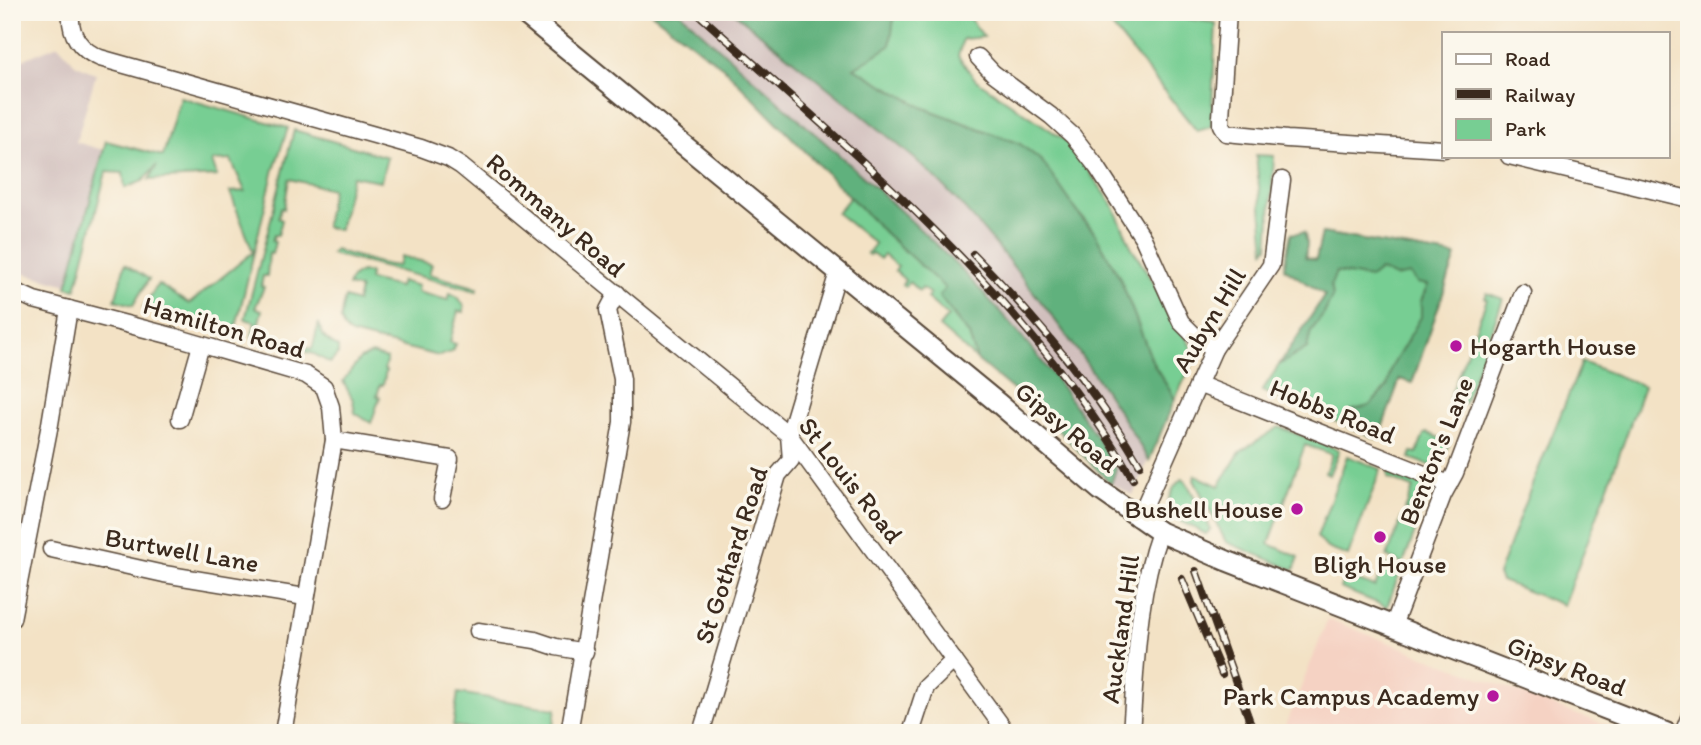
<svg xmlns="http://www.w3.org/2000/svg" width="1701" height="745" font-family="Itim,sans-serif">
<rect width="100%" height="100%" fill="#fbf7ec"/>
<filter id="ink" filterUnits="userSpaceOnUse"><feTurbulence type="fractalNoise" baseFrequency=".0143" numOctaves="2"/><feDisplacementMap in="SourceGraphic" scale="14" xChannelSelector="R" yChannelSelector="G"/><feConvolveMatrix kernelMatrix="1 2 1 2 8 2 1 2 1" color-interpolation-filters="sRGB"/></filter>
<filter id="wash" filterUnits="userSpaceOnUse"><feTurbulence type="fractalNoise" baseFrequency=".00686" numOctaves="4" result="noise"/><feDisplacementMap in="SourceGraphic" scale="28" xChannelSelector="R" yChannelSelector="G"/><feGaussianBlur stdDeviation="1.57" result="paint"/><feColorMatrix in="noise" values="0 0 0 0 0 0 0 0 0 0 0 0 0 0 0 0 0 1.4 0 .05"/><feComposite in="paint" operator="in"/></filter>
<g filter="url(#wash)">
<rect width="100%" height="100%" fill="#f3e2c5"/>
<path fill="#f5d2c3" d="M1328 619 1575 714 1631 733H1283Z"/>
<g fill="#d1bfbd">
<path d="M650 12H756L1119 276 1153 363 1175 399 1133 495 1111 484 1041 413 977 360 969 335 945 288 885 233 723 67Z"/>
<path d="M58 45 75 64 96 74 76 142 103 150 68 285 12 270V64Z"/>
</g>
<g fill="#77ce93" stroke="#597c58" stroke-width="2">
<path d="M756 12H965L984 37 963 39 958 56 976 80 1065 140 1112 203 1131 246 1192 348 1193 362 1175 399 1153 363 1119 276 1093 230 1020 144 924 108Z"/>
<path d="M1100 12H1143L1216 23 1211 127 1197 131Z"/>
<path d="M180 97 288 128 274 169 235 331 143 308 158 284 189 304 253 252 230 192 245 191 231 160 212 161 217 176 149 180 157 165 143 181 125 188 123 173 106 172 76 289 67 287 106 141 163 156Z"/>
<path d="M294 130 387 157 381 181 352 176 339 230 325 227 332 189 289 179 284 209 281 208 278 218 282 220 278 235H274L272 241 275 242 272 254 269 253 267 276H263L261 286 264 287 255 308 262 310 256 334 312 349 319 323C321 336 327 342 338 347V354L330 363 314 354 252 337 255 322 245 319Z"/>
<path d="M1256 155 1274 156 1268 247 1265 250Z"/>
<path d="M850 197 885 233 946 288 953 315 969 335 977 360 939 327 948 316 927 298 930 294 922 288 919 291 909 282 905 287 902 285 905 280 895 271 898 267 884 255 880 259 872 253 869 255 867 254 875 244 837 213Z"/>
<path d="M1304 232 1307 243 1305 257 1316 260 1322 233 1456 256 1412 383 1400 379 1378 439 1262 391 1325 295 1284 268 1291 234Z"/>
<path d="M334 250 383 264 398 266 401 256 432 264 429 274 478 288 477 291 331 254Z"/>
<path d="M125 264 149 279 133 305 115 300Z"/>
<path d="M362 272 370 273 369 280 399 287 401 281 418 286 417 292 448 300 450 293 458 297 464 306V312L458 311 450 342 456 344 452 352 439 356 351 334C336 325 341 313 345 298L357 302 360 289 348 286C350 278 354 274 362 272Z"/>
<path d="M1487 293 1503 299 1464 404 1449 399 1487 299 1485 298Z"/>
<path d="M372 354 387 359 384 370 386 371 383 385H380L377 396 380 397 371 423 355 413 353 400 343 381 360 359Z"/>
<path d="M1582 362 1644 386 1595 522 1563 605 1501 581 1498 575 1527 497Z"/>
<path d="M1279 427 1339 450 1329 475 1325 473 1332 454 1305 445 1269 544 1299 557 1294 570 1226 542 1194 480 1195 475 1219 486 1240 452Z"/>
<path d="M1427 433 1450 442 1439 469 1410 458 1412 452 1417 453 1424 434Z"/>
<path d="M1347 456 1381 469 1348 556 1327 548 1317 537Z"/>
<path d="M1388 471 1432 489 1421 516 1405 510 1413 488 1388 478Z"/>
<path d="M1182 479 1187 483 1211 529 1206 534 1174 518 1168 512C1166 501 1173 485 1182 479Z"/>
<path d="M1402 517 1418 524 1403 564 1387 557Z"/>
<path d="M1384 564 1400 572 1387 607 1340 588 1345 576 1375 587Z"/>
<path d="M458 693 556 709 552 733H494L453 726Z"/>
</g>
<g fill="#61b17d" stroke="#4e6e4e" stroke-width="2">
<path d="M650 12H680C810 135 957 244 1063 389 1082 416 1101 440 1116 469L1111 484 1041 413 977 360 969 335 939 296 945 288 885 233 723 67Z"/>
<path d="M733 12H895L890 46 854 68 924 108 1020 144 1042 161 1084 221 1093 230 1119 276 1153 363 1175 399 1149 461C1108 390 1060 324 1009 261 980 225 949 189 915 159 856 108 793 61 733 12Z"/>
<path d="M1304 232 1307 243 1305 257 1316 260 1322 233 1456 256 1412 383 1400 379 1378 439 1345 425 1349 411 1369 406 1387 387 1391 368 1421 317V301L1428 285 1417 283 1410 274 1395 277 1380 270 1370 278 1336 272 1331 285 1333 295 1324 314 1311 331 1307 348 1279 365 1325 295 1284 268 1291 234Z"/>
</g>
</g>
<g filter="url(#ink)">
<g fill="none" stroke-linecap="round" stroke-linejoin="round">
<defs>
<g id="minor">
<path d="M71 12C69 34 80 50 100 58L421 148 448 158 461 166 789 435 1007 733"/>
<path d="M1228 12 1221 117V125L1226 133 1287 139 1444 149"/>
<path d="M978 57 993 73 1051 116 1073 136 1097 167 1143 238 1181 322 1195 336 1214 349"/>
<path d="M1509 156 1689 199"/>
<path d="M12 290 34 300 172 336 306 375 324 387 331 407 334 440 283 733"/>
<path d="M1198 384 1449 484"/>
<path d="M180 419 201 345"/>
<path d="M334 440 450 459 442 499"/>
<path d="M1137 518 1144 507 1214 349 1271 265 1282 180"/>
<path d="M51 549 164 574 305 597"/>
<path d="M12 619 50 424 69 309"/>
<path d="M1393 626 1443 495 1455 473 1523 293"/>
<path d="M478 631 535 640 556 647 585 652"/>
<path d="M569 733 622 422V379L608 310 617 293"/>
<path d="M701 733 778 475 791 460 789 435 838 272"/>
<path d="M911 733 926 687 954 660"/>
<path d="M1131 733C1136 666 1137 595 1160 532"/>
<path d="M1683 733 1689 718"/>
</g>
<path id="tertiary" d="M522 12 998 403 1100 490 1160 532 1227 561 1667 733"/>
</defs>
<use href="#minor" stroke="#574637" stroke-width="19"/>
<use href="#tertiary" stroke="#574637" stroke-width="23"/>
<use href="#minor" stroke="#fff" stroke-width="16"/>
<use href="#tertiary" stroke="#fff" stroke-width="19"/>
<defs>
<g id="rail">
<path d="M696 12C855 155 1024 292 1133 479"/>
<path d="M973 254C1037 319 1094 387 1140 465"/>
<path d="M1196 571 1254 733"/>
<path d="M1182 579 1222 674"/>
</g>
</defs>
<use href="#rail" stroke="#3b2a1e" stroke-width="8"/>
<use href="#rail" stroke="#fbf7ec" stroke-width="5" stroke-dasharray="16" stroke-linecap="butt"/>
</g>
</g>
<g fill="#b5179e" stroke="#fbf7ec" stroke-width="2.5">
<circle cx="1456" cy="346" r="7"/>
<circle cx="1297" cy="509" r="7"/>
<circle cx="1380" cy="537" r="7"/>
<circle cx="1493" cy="696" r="7"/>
</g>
<g text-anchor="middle" stroke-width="7" stroke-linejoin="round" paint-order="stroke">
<g font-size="26" fill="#3b2a1e" stroke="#fbf7ec">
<text transform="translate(556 215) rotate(41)" y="9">Rommany Road</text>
<text transform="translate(1209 320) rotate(-59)" y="9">Aubyn Hill</text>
<text transform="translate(224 327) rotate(16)" y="9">Hamilton Road</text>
<text transform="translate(1333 411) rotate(22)" y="9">Hobbs Road</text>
<text transform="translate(1067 427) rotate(40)" y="9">Gipsy Road</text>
<text transform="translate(1436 451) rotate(-68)" y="9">Benton's Lane</text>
<text transform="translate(851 480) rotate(52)" y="9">St Louis Road</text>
<text transform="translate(182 550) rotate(10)" y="9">Burtwell Lane</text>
<text transform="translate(731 555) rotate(-72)" y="9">St Gothard Road</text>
<text transform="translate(1120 629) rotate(-82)" y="9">Auckland Hill</text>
<text transform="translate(1567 666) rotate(21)" y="9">Gipsy Road</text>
</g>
<g font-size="26" fill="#3b2a1e" stroke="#fbf7ec" text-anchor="end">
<text x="1470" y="355" text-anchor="start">Hogarth House</text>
<text x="1283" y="518">Bushell House</text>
<text x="1380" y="573" text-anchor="middle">Bligh House</text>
<text x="1479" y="705">Park Campus Academy</text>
</g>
</g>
<rect width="1701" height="745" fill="none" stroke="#fbf7ec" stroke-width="42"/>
<rect x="1442" y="32" width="228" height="126" fill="#fbf7ec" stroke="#aea59a" stroke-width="2"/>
<rect x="1456" y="54" width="35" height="10" fill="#ffffff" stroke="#aea59a" stroke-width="2"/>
<text x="1505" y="66" font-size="21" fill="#3b2a1e">Road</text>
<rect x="1456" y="89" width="35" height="10" fill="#3b2a1e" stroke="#aea59a" stroke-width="2"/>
<text x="1505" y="102" font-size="21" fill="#3b2a1e">Railway</text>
<rect x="1456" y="119" width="35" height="21" fill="#77ce93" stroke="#aea59a" stroke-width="2"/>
<text x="1505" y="136" font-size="21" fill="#3b2a1e">Park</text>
</svg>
